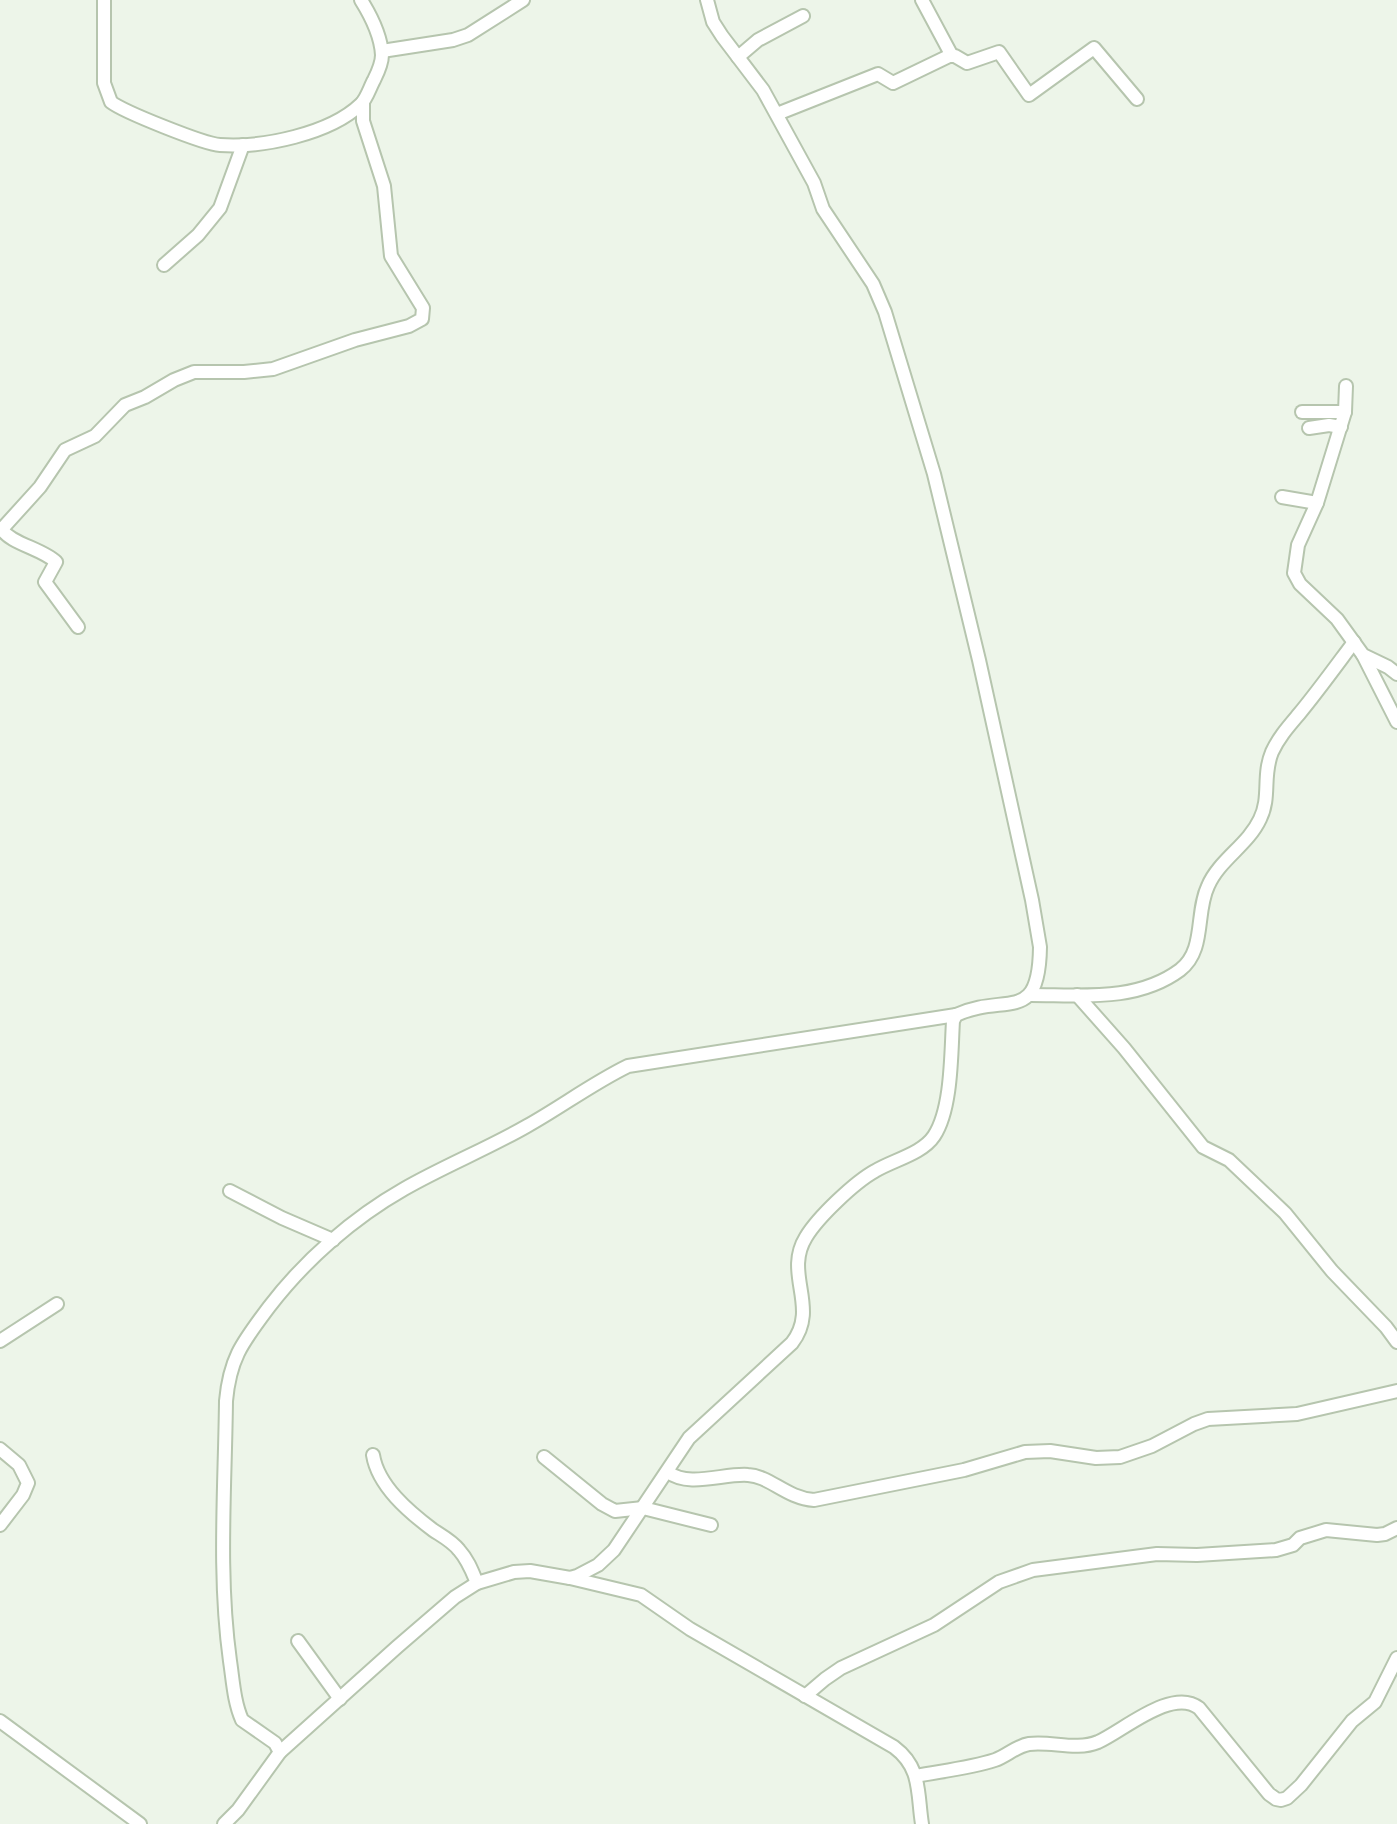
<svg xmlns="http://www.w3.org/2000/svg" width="1397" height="1824" font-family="Rubik,sans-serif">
<rect width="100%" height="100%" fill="#edf5e9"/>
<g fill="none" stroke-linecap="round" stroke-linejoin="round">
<defs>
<g id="minor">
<path d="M104 0V83L111 102C124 112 204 144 220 145 262 148 330 134 361 104 367 98 370 87 374 80 378 72 382 63 382 55 381 35 371 16 361 0"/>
<path d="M922 0 952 56"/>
<path d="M382 51 453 40 468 35 523 0"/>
<path d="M738 57 758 40 803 16"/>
<path d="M777 114 878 74 893 83 949 56H955L967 63 999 52 1029 95 1094 48 1137 99"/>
<path d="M164 265 198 235 220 208 243 145"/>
<path d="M1346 386 1345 412 1317 503 1298 545 1294 573 1300 584 1337 619 1363 655 1388 667 1397 674"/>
<path d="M1302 412H1345"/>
<path d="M1309 428 1329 425 1341 427"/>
<path d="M1282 497 1317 503"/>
<path d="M78 627 45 582 56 562C43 549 9 543 2 529L40 487 65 450 95 436 125 405 145 397 174 380 194 372H244L273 369 355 340 409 326 422 319 423 308 391 256 384 186 363 121V102"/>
<path d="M1363 655 1397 722"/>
<path d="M1031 995C1081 995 1137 1002 1180 970 1206 950 1195 913 1208 886 1219 860 1248 845 1260 819 1271 797 1262 776 1272 752 1279 737 1288 727 1299 714 1318 691 1336 666 1354 642"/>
<path d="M1077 995 1124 1048 1203 1147 1229 1160 1285 1213 1332 1271 1386 1327 1397 1342"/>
<path d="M230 1191 282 1218 333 1240"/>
<path d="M0 1341 57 1304"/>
<path d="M0 1449 19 1465 28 1483 23 1495 0 1525"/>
<path d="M373 1455C378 1486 409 1512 433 1530 442 1536 452 1541 459 1550 468 1560 472 1571 477 1583"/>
<path d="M544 1457 602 1504 615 1511 643 1508 711 1525"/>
<path d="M668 1472C689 1488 724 1473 748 1475 770 1476 786 1498 814 1500L964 1470 1025 1452 1050 1451 1096 1458 1120 1457 1152 1446 1194 1424 1208 1419 1297 1414 1397 1391"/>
<path d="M570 1578 641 1595 690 1629 894 1747C922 1768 917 1793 922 1824"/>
<path d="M298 1641 340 1699"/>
<path d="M805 1696 825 1679 841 1668 934 1625 999 1582 1033 1570 1157 1554 1197 1555 1276 1550 1293 1545 1300 1538 1326 1530 1377 1535 1385 1534 1397 1528"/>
<path d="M0 1721 140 1824"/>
<path d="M280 1752 275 1743 242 1720C234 1702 233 1681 230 1661 218 1575 225 1488 226 1401 230 1357 243 1342 269 1307 305 1260 353 1218 404 1189 444 1166 487 1149 527 1126 561 1107 593 1083 628 1066L956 1015"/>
<path d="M916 1776C942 1771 970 1768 995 1760 1007 1756 1016 1746 1029 1744 1052 1741 1076 1751 1098 1742 1123 1731 1172 1687 1199 1708L1269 1794 1276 1799 1281 1800 1287 1798 1301 1785 1352 1721 1375 1702 1397 1658"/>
<path d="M224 1824 238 1810 280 1752 397 1647 455 1597 477 1583 514 1572 530 1571 570 1578 577 1576 598 1565 614 1550 689 1438 792 1343C820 1307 783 1274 806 1237 818 1217 855 1182 875 1171 893 1160 922 1154 934 1136 952 1109 951 1053 953 1021L956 1015C1006 992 1039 1026 1040 947L1032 900 979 660 934 474 885 312 873 284 823 209 814 183 763 90 722 36 713 22 707 0"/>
</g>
</defs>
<use href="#minor" stroke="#b6c5ae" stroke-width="16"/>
<use href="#minor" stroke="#fff" stroke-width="12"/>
</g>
</svg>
